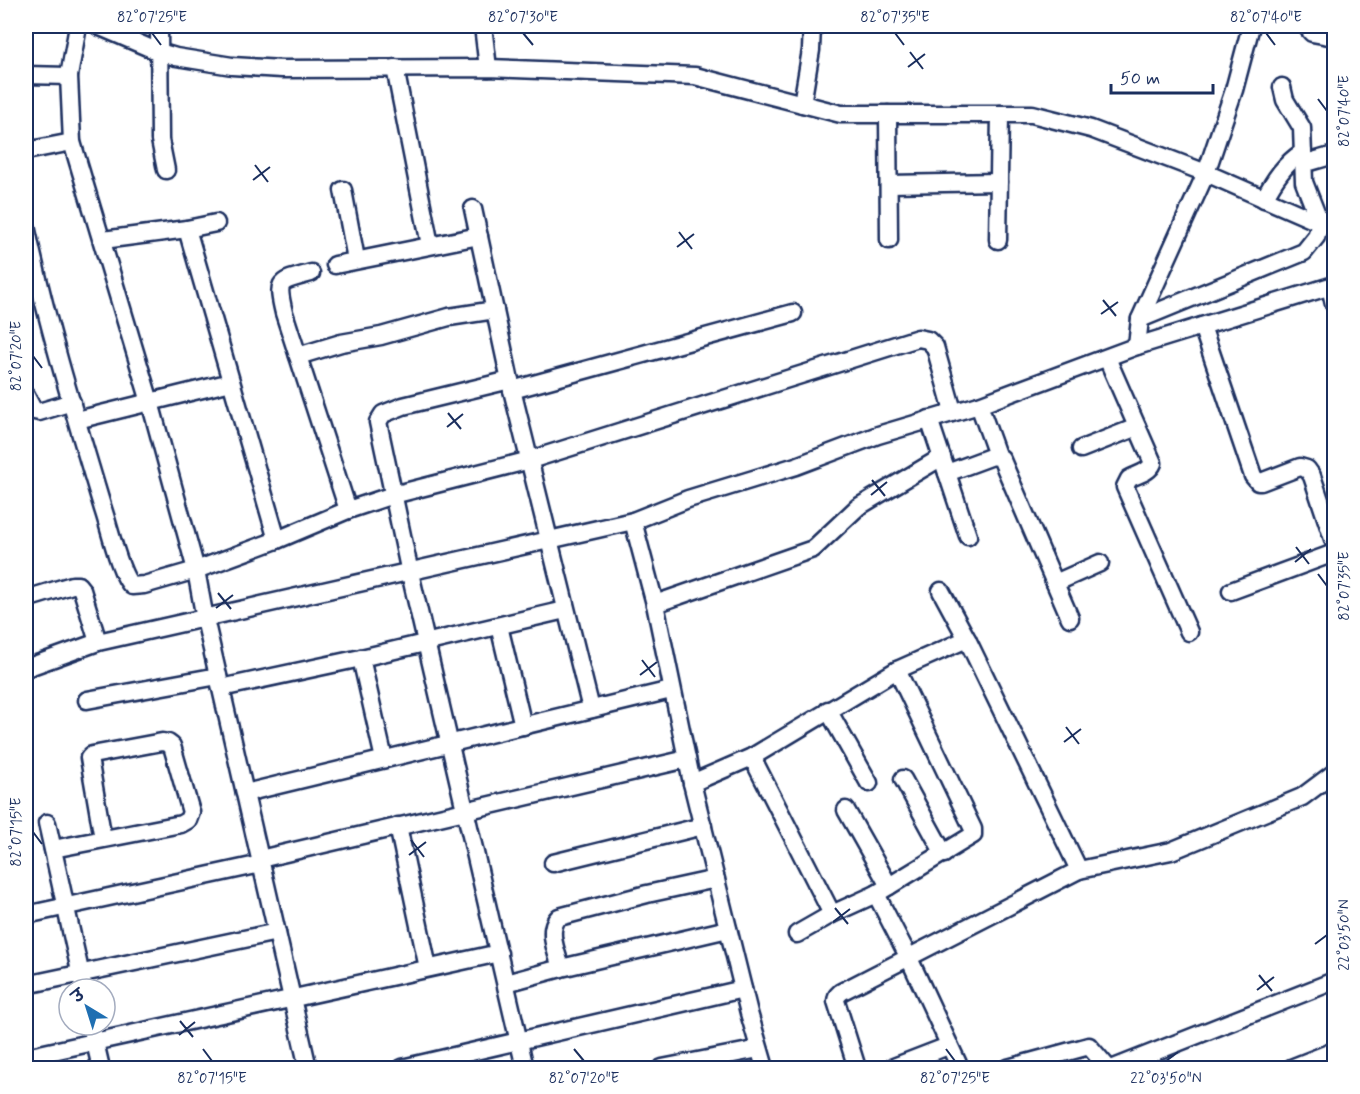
<svg xmlns="http://www.w3.org/2000/svg" width="1360" height="1094" font-family="Mynerve,'Playpen Sans Deva',sans-serif">
<rect width="100%" height="100%" fill="#fff"/>
<filter id="ink" filterUnits="userSpaceOnUse"><feTurbulence type="fractalNoise" baseFrequency=".0167" numOctaves="2"/><feDisplacementMap in="SourceGraphic" scale="12" xChannelSelector="R" yChannelSelector="G"/><feConvolveMatrix kernelMatrix="1 2 1 2 8 2 1 2 1" color-interpolation-filters="sRGB"/></filter>
<g filter="url(#ink)">
<g fill="none" stroke-linecap="round" stroke-linejoin="round">
<defs>
<g id="minor">
<path d="M78 26 69 76 72 142 150 402 196 570 205 619 308 1068"/>
<path d="M98 26 159 52 176 57 232 66 282 69 488 68 695 76 841 114H1032L1091 129 1206 173 1334 229"/>
<path d="M159 26 160 140 166 170"/>
<path d="M483 26 488 68"/>
<path d="M1306 26 1312 33 1334 37"/>
<path d="M395 68 430 245"/>
<path d="M26 75 69 76"/>
<path d="M802 104 811 50 812 26"/>
<path d="M888 114 889 240"/>
<path d="M26 151 72 142"/>
<path d="M1303 164 1334 155"/>
<path d="M889 184 999 182"/>
<path d="M343 190 356 259"/>
<path d="M1264 199C1274 180 1285 163 1303 152"/>
<path d="M473 209 512 390 591 709"/>
<path d="M26 226C46 321 75 416 103 509 109 526 120 576 132 586L144 585 196 570 277 540 348 510 393 495 530 460 918 338 928 340 935 347 953 411"/>
<path d="M187 229 277 540"/>
<path d="M103 240 187 229 216 223"/>
<path d="M998 240 1000 114"/>
<path d="M335 265 479 236"/>
<path d="M311 273C279 282 276 279 284 313L348 510"/>
<path d="M1330 287 1334 304"/>
<path d="M1140 319 1304 252 1316 237 1320 223 1304 182 1302 128 1285 100 1282 87"/>
<path d="M1202 326 1253 476 1258 482H1261L1300 467 1307 469 1312 476 1334 542"/>
<path d="M1137 346 1140 319 1206 173 1234 90 1251 26"/>
<path d="M298 356 341 343 381 336 449 317 495 310"/>
<path d="M1107 358 1153 463C1149 473 1137 474 1129 479L1125 487 1189 632"/>
<path d="M510 380 403 406 383 414 378 422 410 573 525 1068"/>
<path d="M512 390 793 313"/>
<path d="M26 396 34 411 39 412 72 402"/>
<path d="M979 405 997 455"/>
<path d="M929 419 968 536"/>
<path d="M77 420 231 382"/>
<path d="M1081 449 1137 427"/>
<path d="M947 473 993 456 1001 458 1070 618"/>
<path d="M633 521 655 604 692 783 749 1013 765 1068"/>
<path d="M1055 583 1100 563"/>
<path d="M941 591 967 639 1079 870"/>
<path d="M1231 591 1334 553"/>
<path d="M26 599 72 585H78L82 590 98 642"/>
<path d="M655 604 813 549 858 507 942 457"/>
<path d="M499 626 523 726"/>
<path d="M361 658 384 759"/>
<path d="M26 668 98 642 633 521 688 499 796 466 878 435 979 405 1137 346 1334 285"/>
<path d="M221 688 361 658 565 610"/>
<path d="M87 700 218 676"/>
<path d="M828 710 869 783"/>
<path d="M752 757 832 914"/>
<path d="M903 779 944 854"/>
<path d="M692 783 752 757 897 670 967 639"/>
<path d="M245 793 671 690"/>
<path d="M846 810 889 886"/>
<path d="M47 823 84 989"/>
<path d="M398 826 428 968"/>
<path d="M53 849 181 824 188 820 191 812 172 746 168 743 162 742 92 755 89 758 103 839"/>
<path d="M260 859 687 759"/>
<path d="M553 863 703 826"/>
<path d="M876 894 908 956 960 1068"/>
<path d="M26 915 261 864"/>
<path d="M797 934 832 914 876 894 973 835V829L897 670"/>
<path d="M561 968C557 953 546 929 559 917L647 894 716 879"/>
<path d="M506 983 561 968 728 929"/>
<path d="M26 985 277 932"/>
<path d="M91 1025 101 1068"/>
<path d="M26 1057 499 953"/>
<path d="M402 1068 743 989"/>
<path d="M662 1068 759 1049"/>
<path d="M857 1068 836 1001 837 996 841 992 1079 870 1171 851 1302 797 1334 773"/>
<path d="M891 1068 948 1046"/>
<path d="M1008 1068 1089 1046 1108 1068"/>
<path d="M1114 1068 1334 981"/>
<path d="M1291 1068 1334 1051"/>
</g>
</defs>
<use href="#minor" stroke="#1b2f5e" stroke-width="21"/>
<use href="#minor" stroke="#fff" stroke-width="16"/>
</g>
</g>
<path fill="none" stroke="#1b2f5e" stroke-width="2" d="M152 33 161 45M523 33 533 45M895 33 904 45M1266 33 1275 45M910 52 923 69M908 67 925 54M1318 99 1327 111M255 165 268 182M253 180 270 167M679 232 692 249M677 247 694 234M1103 300 1116 316M1101 314 1118 302M33 356 42 368M448 413 461 429M447 427 463 414M872 480 885 496M871 495 887 482M1296 547 1309 564M1295 562 1311 549M1318 574 1327 586M218 593 231 609M216 608 233 595M642 660 655 677M640 675 657 662M1066 727 1079 744M1064 742 1081 729M33 832 42 844M411 840 424 857M409 855 426 842M835 908 848 924M833 922 850 909M1315 944 1327 935M1259 975 1272 991M1257 990 1274 977M180 1021 193 1037M179 1035 195 1022M203 1049 212 1061M574 1049 584 1061M946 1049 955 1061M1166 1061 1178 1052"/>
<rect width="1360" height="1094" fill="none" stroke="#fff" stroke-width="66"/>
<g transform="translate(87 1007) rotate(322)"><circle r="28" fill="#ffffff" stroke="#a4acbf" stroke-width="1.5"/>
<path d="M0-4.5L10 22L0 15L-10 22Z" fill="#1f6fb2"/>
<text y="-9" font-size="16" font-weight="bold" text-anchor="middle" fill="#1b2f5e">उ</text>
</g>
<path d="M1111 84v9h102v-9" fill="none" stroke="#1b2f5e" stroke-width="3"/>
<text x="1120" y="84" font-size="18" fill="#1b2f5e" stroke="#ffffff" stroke-width="4.5" paint-order="stroke">50 m</text>
<rect x="33" y="33" width="1294" height="1028" fill="none" stroke="#1b2f5e" stroke-width="2"/>
<g font-size="15" text-anchor="middle" fill="#1b2f5e">
<text x="152" y="22">82°07'25"E</text>
<text x="523" y="22">82°07'30"E</text>
<text x="895" y="22">82°07'35"E</text>
<text x="1266" y="22">82°07'40"E</text>
<text transform="translate(1344 111) rotate(-90)" y="5">82°07'40"E</text>
<text transform="translate(16 356) rotate(-90)" y="5">82°07'20"E</text>
<text transform="translate(1344 586) rotate(-90)" y="5">82°07'35"E</text>
<text transform="translate(16 832) rotate(-90)" y="5">82°07'15"E</text>
<text transform="translate(1344 935) rotate(-90)" y="5">22°03'50"N</text>
<text x="212" y="1083">82°07'15"E</text>
<text x="584" y="1083">82°07'20"E</text>
<text x="955" y="1083">82°07'25"E</text>
<text x="1166" y="1083">22°03'50"N</text>
</g>
</svg>
